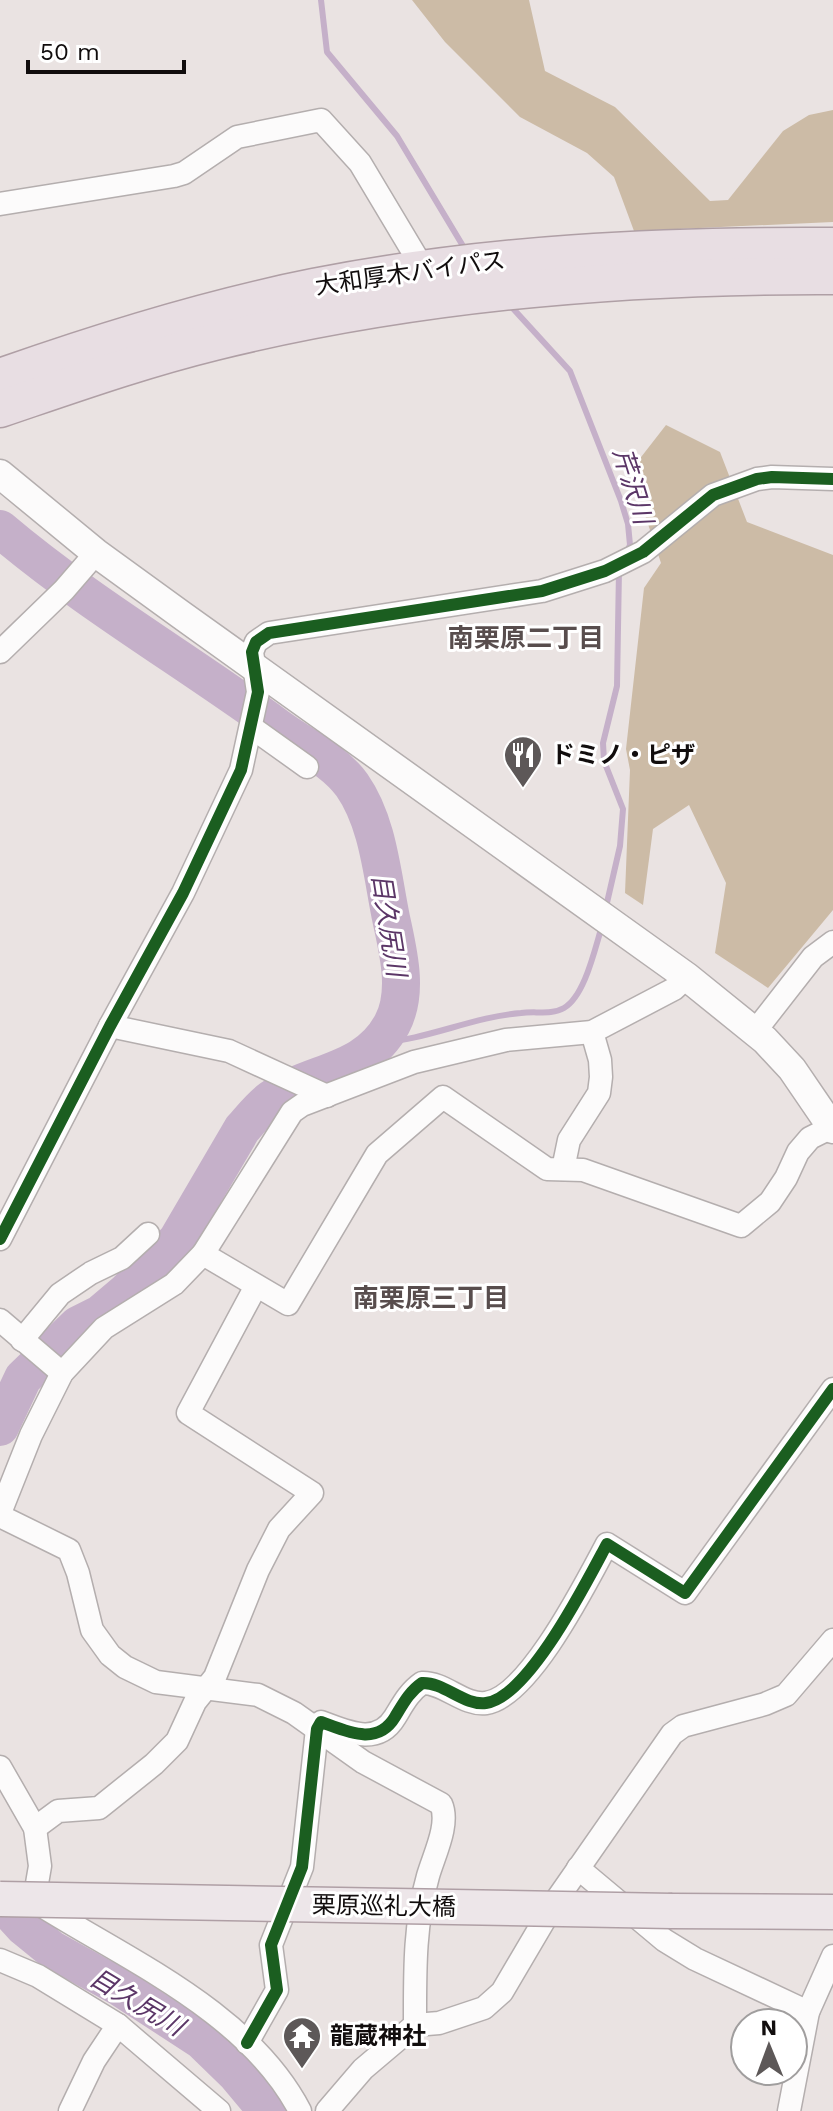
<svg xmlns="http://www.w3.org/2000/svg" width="833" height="2111" font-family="'Work Sans','Noto Sans JP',sans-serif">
<rect width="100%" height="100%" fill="#eae3e2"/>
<g fill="#ccbba6">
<path d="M412 0H529L545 71 615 107 710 201 728 200 783 131 809 115 833 110V222L634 231 614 177 587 153 520 117 445 42Z"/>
<path d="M666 425 720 452 747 522 833 555V910L768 988 715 953 726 883 689 805 653 829 643 905 625 893 630 770 626 749 644 588 661 563 636 488 638 461Z"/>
</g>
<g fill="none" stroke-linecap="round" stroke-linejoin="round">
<g stroke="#c5b0c9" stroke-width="6">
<path d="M321 0 327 52 397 136 466 251"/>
<path d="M508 303 570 371 621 501 628 524 630 545 627 552"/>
<path d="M606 907 620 846 623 809 604 761 603 743 617 686 619 570"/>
<path d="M377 1043C427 1040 472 1017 521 1013 534 1011 552 1015 564 1008 585 996 595 948 602 926"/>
</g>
<g stroke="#c5b0c9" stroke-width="38">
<path d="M0 529C86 602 184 659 276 726 300 744 334 760 352 785 378 822 382 874 391 918 398 951 409 992 392 1024 365 1074 312 1070 271 1099 260 1107 251 1119 242 1129L177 1240 126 1292 100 1314 78 1325 23 1378 0 1427"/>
<path d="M0 1901 24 1927 51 1949 121 1988 201 2040 237 2075 267 2111"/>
</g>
<defs>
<g id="minor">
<path d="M0 204 174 176 184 173 237 137 321 120 360 163 418 260"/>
<path d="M0 652 64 590 96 553"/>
<path d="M251 727 307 767"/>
<path d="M110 1026 229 1051 327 1096"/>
<path d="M756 1030 813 957 833 942"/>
<path d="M563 1169 569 1140 599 1093 601 1077 600 1060 592 1032"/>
<path d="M0 1239 110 1026 183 893 241 770 258 692 252 652 256 642 269 633 542 591 605 571 643 552 713 495 757 479 772 477 833 479"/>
<path d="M203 1254 288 1304 377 1154 443 1097 547 1169 583 1170 741 1226 770 1202 786 1178 798 1152 810 1138 832 1127"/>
<path d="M0 1320 62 1373"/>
<path d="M22 1340 60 1294 91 1273 122 1258 148 1234"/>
<path d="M0 1513 31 1435 62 1373 104 1328 174 1284 203 1254 292 1112 302 1105 414 1062 506 1040 592 1032 674 989 687 977"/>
<path d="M0 1516 69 1550 78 1573 92 1630 110 1655 125 1667 156 1682 258 1695 294 1713 363 1762 441 1804C450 1824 434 1855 428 1876 414 1925 415 1974 415 2025L363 2069 327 2111"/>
<path d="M0 1767 35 1828 40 1866 34 1901C125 1959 248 2011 300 2111"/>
<path d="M35 1828 58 1811 99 1808 154 1764 177 1741 195 1702 215 1677 258 1570 279 1529 312 1493 188 1413 256 1286"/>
<path d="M578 1868 664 1940 695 1959 808 2012"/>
<path d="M0 1960 38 1976 118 2025 219 2111"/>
<path d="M415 2025 439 2023 484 2008 502 1992 555 1902 672 1734 683 1726 765 1704 786 1695 833 1640"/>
<path d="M247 2043 277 1990 271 1945 302 1867 317 1729 321 1722C346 1731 377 1747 395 1717 403 1704 409 1692 422 1683 444 1682 464 1706 486 1703 529 1697 587 1581 607 1544L685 1593 833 1389"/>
<path d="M70 2111 94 2061 118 2025"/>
<path d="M789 2111 808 2012 833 1956"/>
</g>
<path id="tertiary" d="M0 474 96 553 180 614 687 977 765 1040 792 1069 833 1129"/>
<path id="primary" d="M672 1911 833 1912"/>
<g id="trunk">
<path d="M0 377C102 341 208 308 314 287 485 253 659 245 833 246"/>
<path d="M0 409C71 385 141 360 214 342 417 292 624 275 833 276"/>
</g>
</defs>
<use href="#minor" stroke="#b4aeae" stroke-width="25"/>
<use href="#tertiary" stroke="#b4aeae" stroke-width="31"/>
<use href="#primary" stroke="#af9fa5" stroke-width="37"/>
<use href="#trunk" stroke="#af9fa5" stroke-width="39"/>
<use href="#minor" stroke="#fcfbfb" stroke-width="22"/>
<use href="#tertiary" stroke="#fcfbfb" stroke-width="28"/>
<use href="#primary" stroke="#ede6e9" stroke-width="34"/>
<use href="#trunk" stroke="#e8dee3" stroke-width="36"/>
<defs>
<path id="primary-bridge" d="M0 1899 672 1911"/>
</defs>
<use href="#primary-bridge" stroke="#af9fa5" stroke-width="37" stroke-linecap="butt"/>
<use href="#primary-bridge" stroke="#ede6e9" stroke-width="34"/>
<defs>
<g id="cycleway">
<path d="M0 1239 110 1026 183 893 241 770 258 692 252 652 256 642 269 633 542 591 605 571 643 552 713 495 757 479 772 477 833 479"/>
<path d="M247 2043 277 1990 271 1945 302 1867 317 1729 321 1722C346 1731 377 1747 395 1717 403 1704 409 1692 422 1683 444 1682 464 1706 486 1703 529 1697 587 1581 607 1544L685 1593 833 1389"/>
</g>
</defs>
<use href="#cycleway" stroke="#fff" stroke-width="17"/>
<use href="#cycleway" stroke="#1b5e20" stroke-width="12"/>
</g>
<defs>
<symbol id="restaurant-pin" viewBox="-11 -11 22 30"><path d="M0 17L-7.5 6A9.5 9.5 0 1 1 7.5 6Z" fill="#5d5858" stroke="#fff"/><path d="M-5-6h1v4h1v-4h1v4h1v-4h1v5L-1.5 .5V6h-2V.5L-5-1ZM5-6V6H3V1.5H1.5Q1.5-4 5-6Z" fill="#fff"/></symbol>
<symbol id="temple-pin" viewBox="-11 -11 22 30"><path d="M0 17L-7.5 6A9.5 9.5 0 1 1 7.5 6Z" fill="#5d5858" stroke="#fff"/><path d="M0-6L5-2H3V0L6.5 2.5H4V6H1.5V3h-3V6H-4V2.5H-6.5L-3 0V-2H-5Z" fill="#fff"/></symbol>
</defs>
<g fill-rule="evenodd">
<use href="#restaurant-pin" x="501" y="733" width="44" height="60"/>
<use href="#temple-pin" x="280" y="2014" width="44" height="60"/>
</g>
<g text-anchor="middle" stroke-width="6" stroke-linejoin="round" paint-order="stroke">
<g font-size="24" fill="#110d0d" stroke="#fff">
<text transform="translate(410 273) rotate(-8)" y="8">大和厚木バイパス</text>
<text transform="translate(384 1906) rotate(1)" y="8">栗原巡礼大橋</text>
</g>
<g font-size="24" font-weight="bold" fill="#110d0d" stroke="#fff" text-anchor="start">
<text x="551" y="763">ドミノ・ピザ</text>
<text x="330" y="2044">龍蔵神社</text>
</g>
<g font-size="26" font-style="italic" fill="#5b3667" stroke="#fff">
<text transform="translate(633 486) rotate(73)" y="9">芹沢川</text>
<text transform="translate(389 925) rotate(81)" y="9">目久尻川</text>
<text transform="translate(137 2002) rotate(31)" y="9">目久尻川</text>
</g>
<g font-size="26" font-weight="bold" fill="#584d4d" stroke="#fff">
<text x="526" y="647">南栗原二丁目</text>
<text x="431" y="1307">南栗原三丁目</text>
</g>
</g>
<g transform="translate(769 2047) rotate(359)"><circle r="38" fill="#ffffff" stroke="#a09e9e" stroke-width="2"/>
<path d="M0-6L14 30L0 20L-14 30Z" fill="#5d5858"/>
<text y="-12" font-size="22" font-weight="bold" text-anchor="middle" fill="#110d0d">N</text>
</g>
<path d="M28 60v12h156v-12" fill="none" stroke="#110d0d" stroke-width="4"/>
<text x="40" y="60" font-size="24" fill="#110d0d" stroke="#ffffff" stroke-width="6" paint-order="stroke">50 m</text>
</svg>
